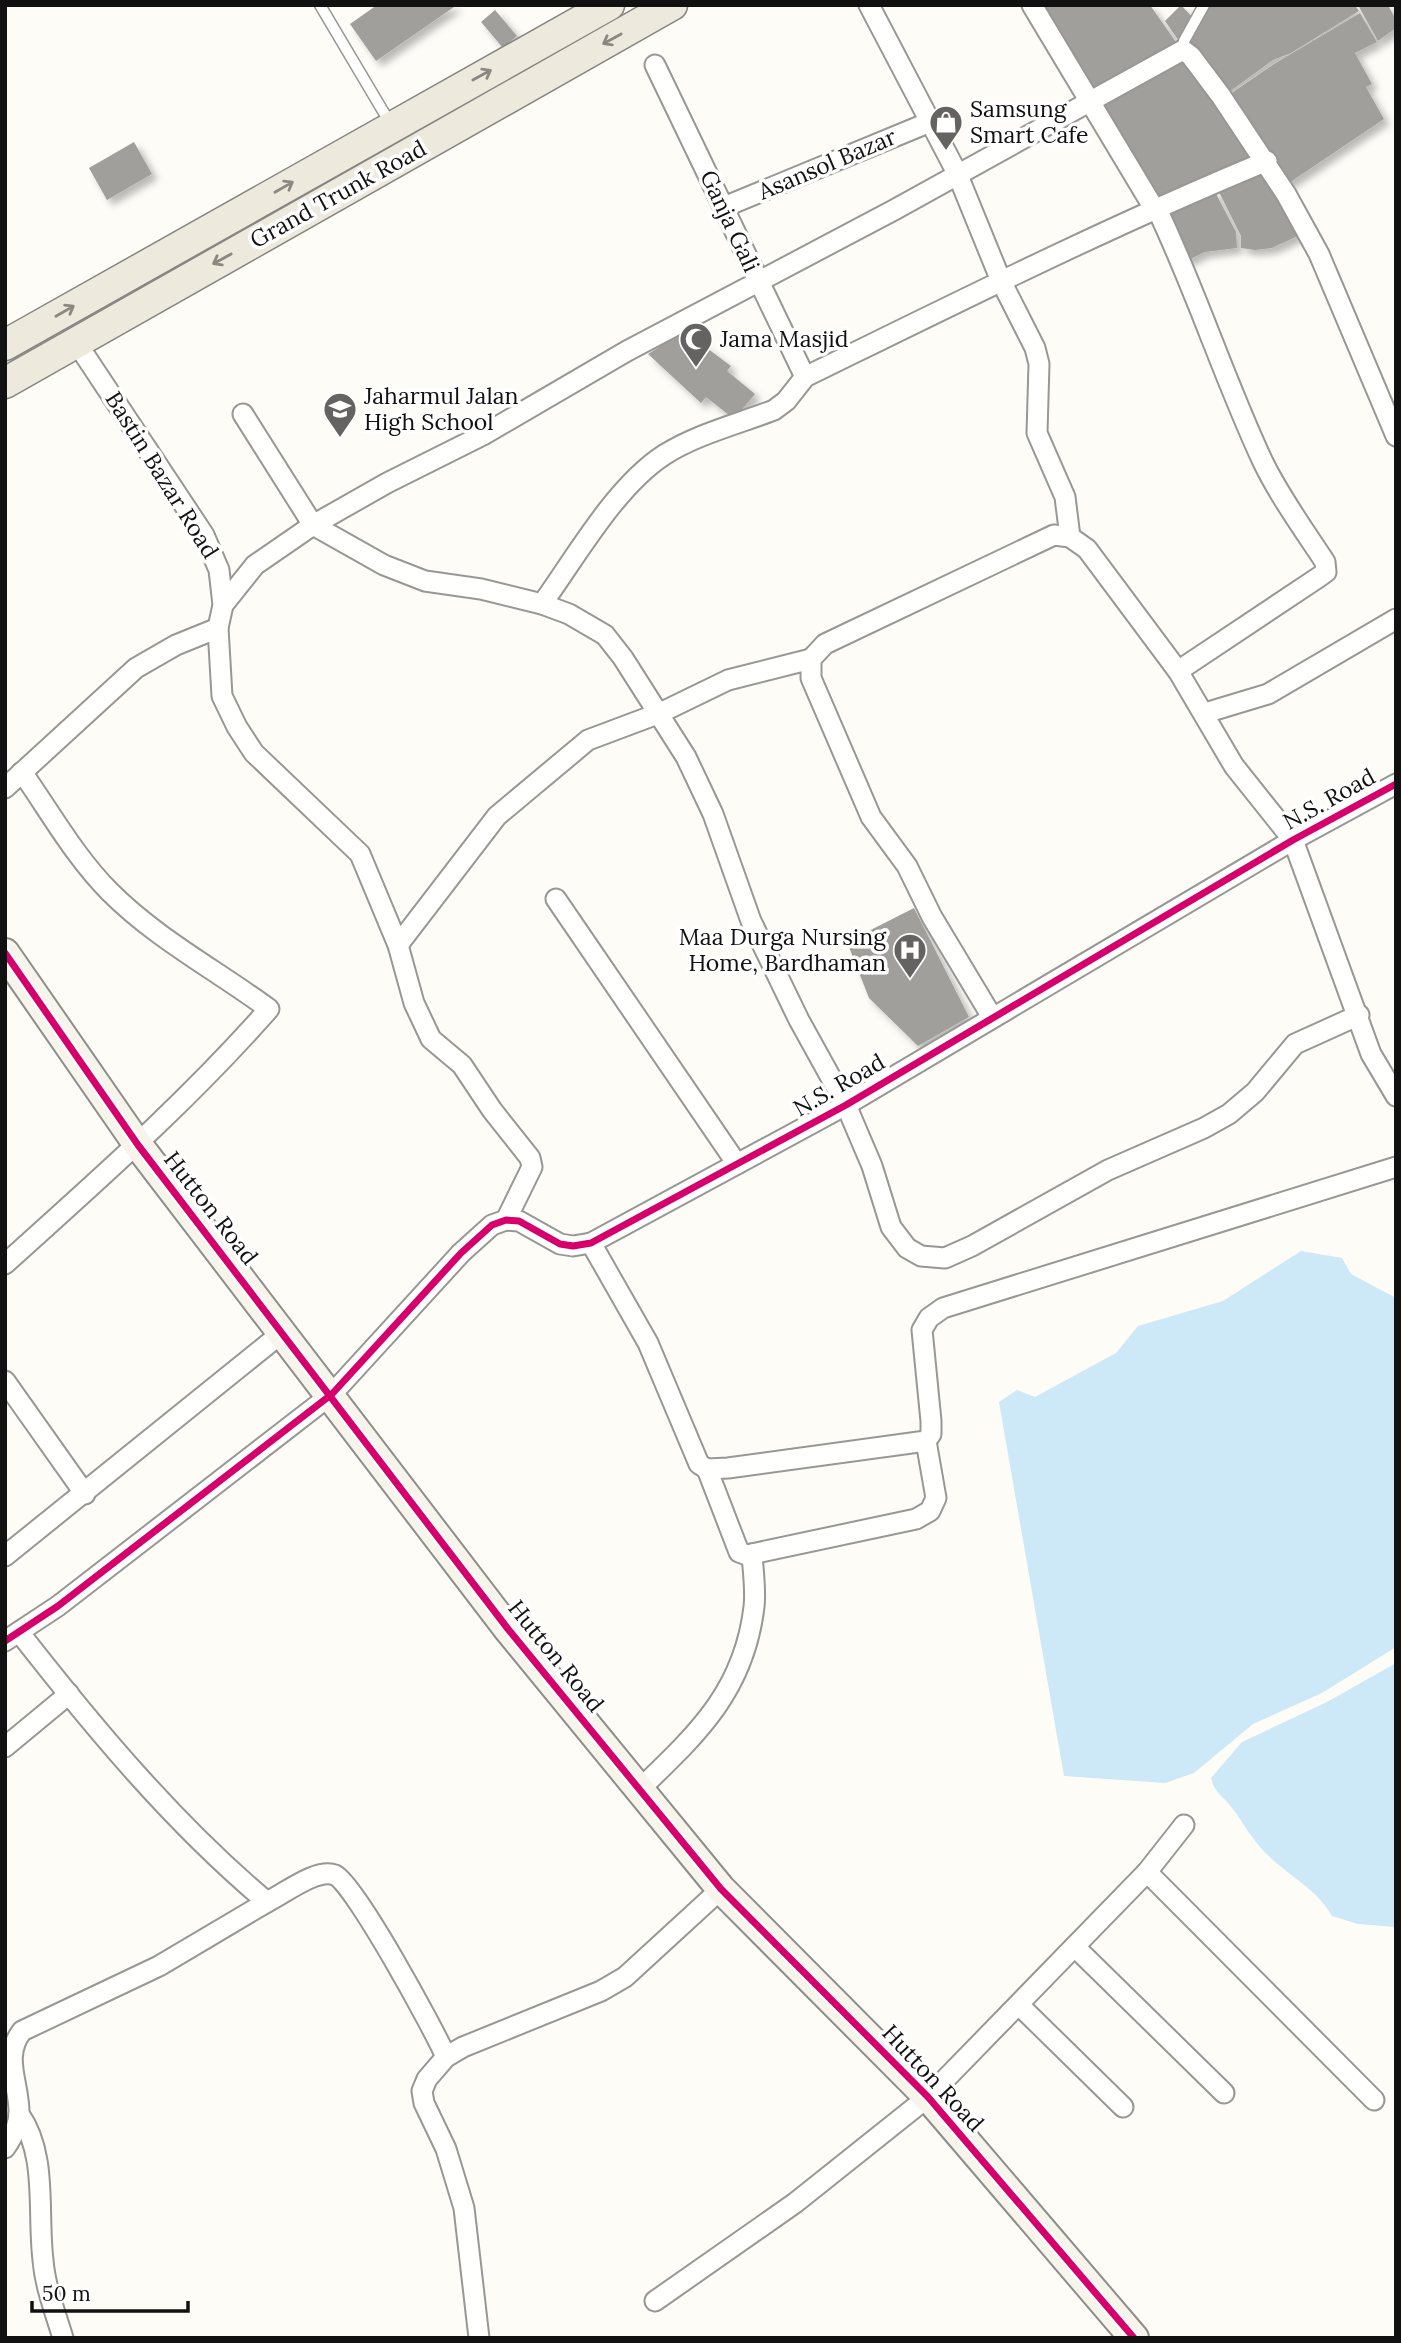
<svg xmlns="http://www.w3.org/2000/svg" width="1401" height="2343" font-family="Lora,serif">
<defs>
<filter id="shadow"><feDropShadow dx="5.5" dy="5.5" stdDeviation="3.5" flood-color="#0004"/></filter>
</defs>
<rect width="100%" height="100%" fill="#fdfcf7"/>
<g fill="#cde8f7">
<path d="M1301 1251 1342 1258 1351 1274 1396 1298V1647L1322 1693 1253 1724 1194 1773 1165 1783 1064 1776 999 1402 1017 1390 1035 1397 1116 1353 1138 1326 1223 1301Z"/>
<path d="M1396 1663V1927L1358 1924 1332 1916C1318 1891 1294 1879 1273 1860 1253 1842 1247 1828 1232 1808 1224 1796 1215 1794 1211 1778L1242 1742 1327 1702Z"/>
</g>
<g fill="#a19f9c" filter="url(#shadow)">
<path d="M377 5H457L376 61 350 24Z"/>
<path d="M1034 5H1150L1178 45 1089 99Z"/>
<path d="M1181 5 1195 20 1181 44 1165 21Z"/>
<path d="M1206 5H1355L1359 11 1291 53 1273 60 1225 95 1185 42Z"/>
<path d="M1362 5H1388L1396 20V28L1378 41 1359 7Z"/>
<path d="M495 10 517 36 503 48 481 22Z"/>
<path d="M1360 13 1377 42 1355 53 1372 84 1366 87 1384 119 1286 185 1226 97 1274 64Z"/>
<path d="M1184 54 1254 156 1156 201 1098 103Z"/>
<path d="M134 142 152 174 107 200 89 168Z"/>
<path d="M1257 165 1302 234 1272 248 1255 250 1241 248V236L1216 186Z"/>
<path d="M1214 190 1236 232 1237 248 1205 252 1184 262 1160 213Z"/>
<path d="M684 331 731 366 727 371 755 394 734 419 706 397 701 403 648 354Z"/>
<path d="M914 908 969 1017 918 1046 869 998 847 942Z"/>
</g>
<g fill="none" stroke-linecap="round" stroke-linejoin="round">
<defs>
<g id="lane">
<path d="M320 5 390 123"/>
<path d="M1183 50 1184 41 1204 5"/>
</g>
<g id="street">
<path d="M869 5 957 173 1001 281 1035 348 1039 364 1037 433 1065 497 1070 537"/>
<path d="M1032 5 1152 205 1156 207C1196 290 1224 379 1263 462 1280 497 1304 530 1325 562L1326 572 1319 577 1178 671"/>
<path d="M655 65 805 377"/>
<path d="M724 207 930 122"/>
<path d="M76 342 204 535 219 570 223 605 218 628 222 696 237 727 254 753 360 854 398 945 414 1003 431 1039 462 1065 492 1110 530 1158 532 1167 506 1220"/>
<path d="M243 414 313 525 384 565 425 581 481 589 542 604 569 614 605 635 623 658 686 757 713 814 751 921 799 1020 846 1105 872 1166 891 1227 907 1248 921 1256 945 1258 972 1246 1108 1170 1204 1128 1229 1114 1255 1092 1295 1044 1359 1015"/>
<path d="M542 604C576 557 615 487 664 455 697 434 738 424 774 410L786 401 805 377C958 302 1110 226 1267 161"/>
<path d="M223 605 255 565 313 525 387 483 483 435 627 351 894 210 1183 50 1191 56 1221 96 1286 194 1319 254 1396 436"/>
<path d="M1205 713 1268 694 1396 619"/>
<path d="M5 788 136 668 176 645 218 628"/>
<path d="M556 899 737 1164"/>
<path d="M398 945 497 816 588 740 660 713 728 680 811 659"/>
<path d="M992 1017 932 917 907 866 871 817 811 678V659L825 644 1054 535 1070 537 1087 549 1178 671 1234 766 1293 840 1371 1054 1396 1096"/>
<path d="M591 1243 648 1343 699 1464 707 1469 728 1468 926 1441 931 1434V1421L922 1330 929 1318 943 1308 1396 1167"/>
<path d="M5 1264C98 1180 186 1103 269 1009 216 970 157 939 110 892 75 857 50 812 22 772"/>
<path d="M5 1381 85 1494"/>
<path d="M707 1469 739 1552 747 1555 916 1519 930 1511 936 1498 926 1441"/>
<path d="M5 1556 283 1332"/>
<path d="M19 1632C94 1728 174 1824 267 1902 284 1894 316 1868 335 1875 353 1881 435 2031 446 2057"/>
<path d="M5 1641 58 1606 332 1394 461 1253 492 1225 506 1220 519 1221 560 1244 573 1246 591 1243 846 1105 1293 840 1396 784"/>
<path d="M5 1747 69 1694"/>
<path d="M640 1789C697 1734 744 1691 754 1607 756 1590 753 1571 752 1554"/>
<path d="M1147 1872 1374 2100"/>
<path d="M1075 1947 1224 2093"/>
<path d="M1019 2005 1123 2107"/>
<path d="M19 2114C48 2155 37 2211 43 2260 45 2286 55 2312 63 2338"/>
<path d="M5 2148C12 2138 19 2124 19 2112 19 2082 2 2057 22 2031L159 1966 267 1902"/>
<path d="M655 2301 795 2203 928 2097 1147 1872 1184 1825"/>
<path d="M479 2338 464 2208 446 2149 424 2103 422 2091 427 2079 446 2057 463 2047 601 1991 625 1977 721 1889"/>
</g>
<path id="secondary" d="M5 953 138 1145 508 1629 721 1889 928 2097 1134 2338"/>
<g id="primary">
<path d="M5 345 609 5"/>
<path d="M5 383 672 5"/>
</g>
</defs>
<use href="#lane" stroke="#979795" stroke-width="13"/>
<use href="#street" stroke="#979795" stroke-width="23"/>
<use href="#secondary" stroke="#8e8d8b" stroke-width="32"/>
<use href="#primary" stroke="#858482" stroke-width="33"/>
<use href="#lane" stroke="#fffffe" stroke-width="10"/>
<use href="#street" stroke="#fffffe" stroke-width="19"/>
<use href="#secondary" stroke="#f6f4eb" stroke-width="28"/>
<use href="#primary" stroke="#ede9dc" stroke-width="30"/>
<defs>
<g id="cycleway">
<path d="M5 953 138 1145 508 1629 721 1889 928 2097 1134 2338"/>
<path d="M5 1641 58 1606 332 1394 461 1253 492 1225 506 1220 519 1221 560 1244 573 1246 591 1243 846 1105 1293 840 1396 784"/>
</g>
</defs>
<use href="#cycleway" stroke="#fff" stroke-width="11"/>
<use href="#cycleway" stroke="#d6006c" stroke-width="7"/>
</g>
<defs><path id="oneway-shaft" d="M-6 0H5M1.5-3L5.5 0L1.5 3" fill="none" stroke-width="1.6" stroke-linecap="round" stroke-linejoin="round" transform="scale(1.75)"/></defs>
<g stroke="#8a8881">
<use href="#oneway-shaft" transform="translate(612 39) rotate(151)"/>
<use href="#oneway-shaft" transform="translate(482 75) rotate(-29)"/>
<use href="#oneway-shaft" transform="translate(284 187) rotate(-30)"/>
<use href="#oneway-shaft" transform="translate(222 259) rotate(151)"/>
<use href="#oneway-shaft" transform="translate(65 311) rotate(-30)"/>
</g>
<defs>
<symbol id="shop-pin" viewBox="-11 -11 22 30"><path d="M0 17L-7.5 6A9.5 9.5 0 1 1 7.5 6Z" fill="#646362" stroke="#fff"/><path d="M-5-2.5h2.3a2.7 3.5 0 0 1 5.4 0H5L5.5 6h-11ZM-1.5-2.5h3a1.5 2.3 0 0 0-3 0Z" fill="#fff"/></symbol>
<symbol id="mosque-pin" viewBox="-11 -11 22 30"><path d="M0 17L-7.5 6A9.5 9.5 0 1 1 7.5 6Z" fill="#646362" stroke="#fff"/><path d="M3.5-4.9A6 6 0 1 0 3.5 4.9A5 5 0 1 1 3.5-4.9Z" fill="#fff"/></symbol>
<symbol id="school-pin" viewBox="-11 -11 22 30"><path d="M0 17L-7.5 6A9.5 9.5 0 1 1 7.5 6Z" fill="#646362" stroke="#fff"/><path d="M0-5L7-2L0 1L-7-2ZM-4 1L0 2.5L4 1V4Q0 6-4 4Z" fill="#fff"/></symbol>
<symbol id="hospital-pin" viewBox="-11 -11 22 30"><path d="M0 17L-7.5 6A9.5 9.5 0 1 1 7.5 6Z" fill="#646362" stroke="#fff"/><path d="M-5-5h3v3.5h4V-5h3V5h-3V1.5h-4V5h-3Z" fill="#fff"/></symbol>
</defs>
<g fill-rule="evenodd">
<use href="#shop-pin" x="927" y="103" width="38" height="52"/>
<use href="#mosque-pin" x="677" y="320" width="38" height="52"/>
<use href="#school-pin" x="321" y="390" width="38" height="52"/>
<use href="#hospital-pin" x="891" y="931" width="38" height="52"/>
</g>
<g text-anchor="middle" stroke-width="7" stroke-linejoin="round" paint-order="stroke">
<g font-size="23" fill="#111" stroke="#fff" text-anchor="start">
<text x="970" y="117">Samsung<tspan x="970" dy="26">Smart Cafe</tspan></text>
<text x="720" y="347">Jama Masjid</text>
<text x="364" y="404">Jaharmul Jalan<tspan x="364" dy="26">High School</tspan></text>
<text x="886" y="945" text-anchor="end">Maa Durga Nursing<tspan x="886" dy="26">Home, Bardhaman</tspan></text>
</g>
<g font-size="23" fill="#111" stroke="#fff">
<text transform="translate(827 164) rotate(-23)" y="8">Asansol Bazar</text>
<text transform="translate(338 194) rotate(-29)" y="8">Grand Trunk Road</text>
<text transform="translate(730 221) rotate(65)" y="8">Ganja Gali</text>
<text transform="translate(162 475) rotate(58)" y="8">Bastin Bazar Road</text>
<text transform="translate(1329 799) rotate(-29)" y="8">N.S. Road</text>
<text transform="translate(839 1085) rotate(-30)" y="8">N.S. Road</text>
<text transform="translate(211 1208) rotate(52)" y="8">Hutton Road</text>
<text transform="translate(556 1656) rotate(51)" y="8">Hutton Road</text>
<text transform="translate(933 2078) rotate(47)" y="8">Hutton Road</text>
</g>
</g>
<rect width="1401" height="2343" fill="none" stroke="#111111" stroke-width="14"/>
<path d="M32 2301v10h156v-10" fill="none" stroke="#111111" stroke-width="3.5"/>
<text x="42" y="2301" font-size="21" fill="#111111" stroke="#ffffff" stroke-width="5" paint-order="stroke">50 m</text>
</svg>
